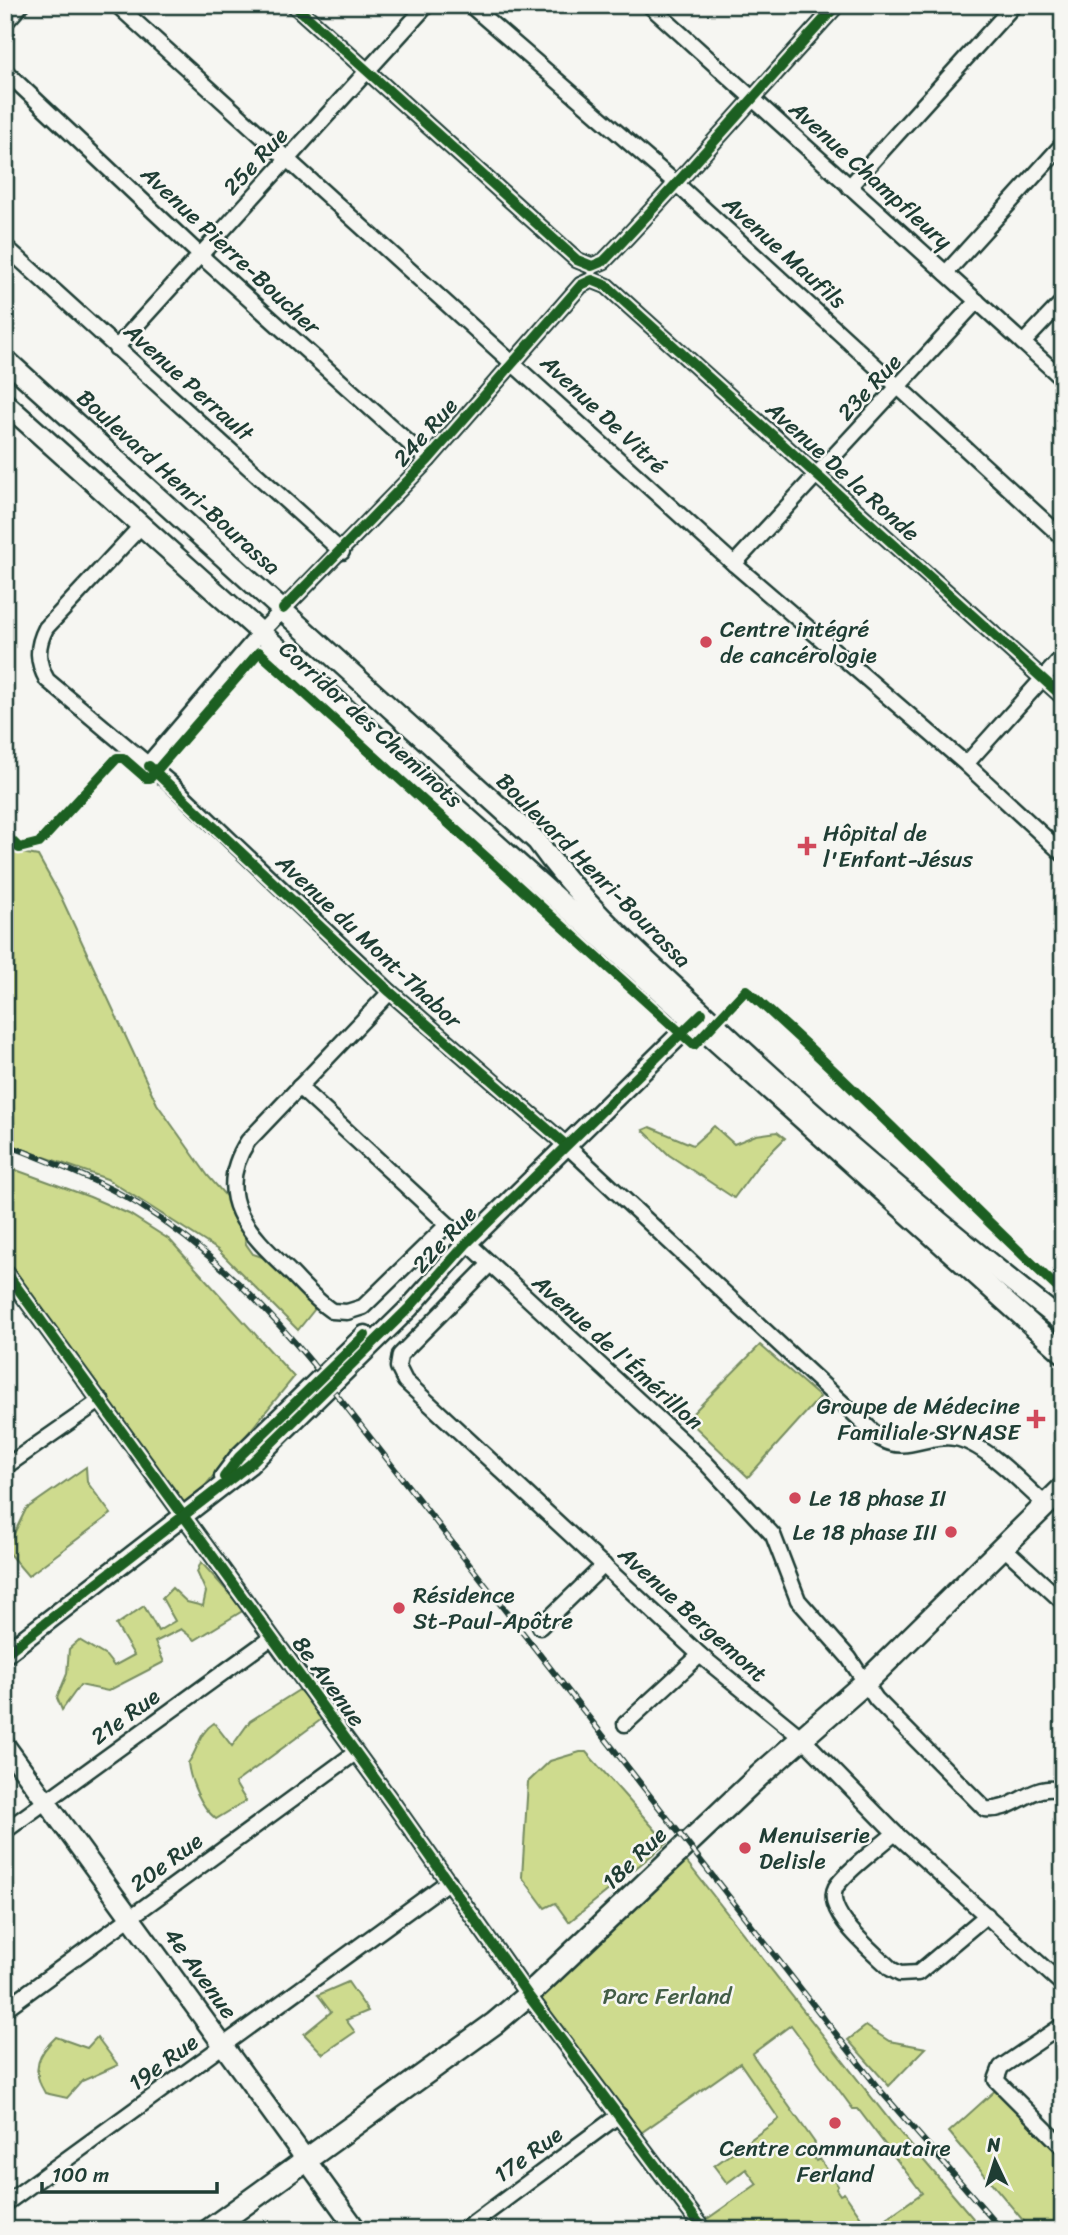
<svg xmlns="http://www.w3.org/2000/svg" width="1068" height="2235" font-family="Sriracha,sans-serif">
<rect width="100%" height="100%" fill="#f6f6f2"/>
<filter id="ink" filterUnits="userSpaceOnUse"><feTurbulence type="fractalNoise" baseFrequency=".0143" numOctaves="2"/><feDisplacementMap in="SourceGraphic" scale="14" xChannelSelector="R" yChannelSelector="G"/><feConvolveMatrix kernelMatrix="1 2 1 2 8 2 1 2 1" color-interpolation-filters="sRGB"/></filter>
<g filter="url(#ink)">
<g fill="#cedb8e" stroke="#768c61" stroke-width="2" fill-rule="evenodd">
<path d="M5 850 38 856 61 897 157 1104 208 1176 240 1212 246 1244 253 1254 265 1258 314 1301V1310L298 1330 218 1250 107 1179 5 1143Z"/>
<path d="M714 1126 734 1144 756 1135 777 1132 785 1138 759 1164 734 1198 669 1155 643 1130 650 1127 693 1145Z"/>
<path d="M5 1166 90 1197 129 1214 170 1240 294 1377 187 1508 185 1515 5 1262Z"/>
<path d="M760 1345 820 1397 748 1477 687 1419Z"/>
<path d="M86 1467 87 1482 111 1514 28 1576 6 1550 26 1509Z"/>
<path d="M201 1562 244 1610 195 1640 181 1629 155 1642 164 1662 108 1691 80 1685 62 1710 57 1698 67 1674 69 1649 79 1640 106 1656 114 1666 134 1655 116 1625 144 1606 158 1631 175 1621 162 1598 172 1588 187 1602 203 1606 206 1592 197 1572Z"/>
<path d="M299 1690 326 1716 235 1783 246 1801 216 1819C201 1807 190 1781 188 1763 199 1749 198 1733 214 1723L232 1746 250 1721Z"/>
<path d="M580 1752H586L667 1843 569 1922 555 1903 545 1908 522 1877 528 1782 550 1761Z"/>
<path d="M679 1852 891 2122 983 2230H704L700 2224 757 2184 746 2169 727 2183 714 2166 779 2119 740 2063 635 2137 528 1995ZM791 2025 853 2109H858L922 2193 870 2230 844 2193 840 2195 836 2189 838 2186 820 2159 816 2161 811 2151 815 2143 752 2054Z"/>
<path d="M348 1982 368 2011 346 2020 355 2032 323 2054 304 2034 331 2012 318 1995Z"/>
<path d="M866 2026 889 2041 926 2048 889 2086 848 2040Z"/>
<path d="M56 2037 87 2048 97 2037 118 2065 82 2081 67 2098 45 2093C30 2070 39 2053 56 2037Z"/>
<path d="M1000 2086 1063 2147V2230H1031L949 2132Z"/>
</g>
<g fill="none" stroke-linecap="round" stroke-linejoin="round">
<defs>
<g id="minor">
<path d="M117 5 734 564 966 764 1063 854"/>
<path d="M294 5 577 260 592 266 604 261C684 178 759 90 837 5"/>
<path d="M470 5 678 185 1063 538"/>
<path d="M649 5 1063 379"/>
<path d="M5 23 21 5"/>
<path d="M5 71 200 255 428 460"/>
<path d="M849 187 1014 5"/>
<path d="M5 246 342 552"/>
<path d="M946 273 1063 144"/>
<path d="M1023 343 1063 301"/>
<path d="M116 348 427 5"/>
<path d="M142 525 46 628C36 647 37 662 47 680L169 782 390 992 566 1145 881 1439C906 1454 928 1433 955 1438 985 1443 1021 1483 1044 1503"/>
<path d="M734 564 977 301"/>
<path d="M966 764 1063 656"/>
<path d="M147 765 261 632 428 460 581 285 592 280 607 286 1063 697"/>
<path d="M390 992 248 1141C212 1196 248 1233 288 1270 302 1284 315 1300 332 1311L347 1312 363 1307 447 1225"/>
<path d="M299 1087 705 1462 773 1535 798 1600 849 1658 876 1699 985 1809C1015 1813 1033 1780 1063 1791"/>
<path d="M489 1265 400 1355 398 1367 405 1381 700 1655 803 1739 895 1833 1063 1985"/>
<path d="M5 1271 392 1802 528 1995 704 2230"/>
<path d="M5 1467 101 1400"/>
<path d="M1003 1547 1063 1602"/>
<path d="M540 1627 604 1565"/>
<path d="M625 1724 700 1655"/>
<path d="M5 1831 271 1638"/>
<path d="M895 1833C877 1849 853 1865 838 1884 818 1909 874 1952 891 1969L900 1974 918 1973 987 1915"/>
<path d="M5 2009 355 1753"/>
<path d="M1063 2025 1001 2067 996 2080 1063 2147"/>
<path d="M5 2204 449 1881"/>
<path d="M464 2230 619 2115"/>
</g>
<g id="tertiary">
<path d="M224 1477 239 1457 365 1335"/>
<path d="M5 1654 249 1465 409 1308 466 1244 702 1013"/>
<path d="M5 1745 357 2230"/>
</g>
<g id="secondary">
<path d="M5 359 537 841C583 906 644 958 702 1012 817 1121 938 1223 1063 1322"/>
<path d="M5 403C358 719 708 1038 1063 1353"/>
</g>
<path id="primary" d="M209 2230 495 2023 528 1995 760 1775 867 1681 1063 1488"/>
</defs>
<use href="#minor" stroke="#1f3d34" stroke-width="19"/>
<use href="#tertiary" stroke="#1f3d34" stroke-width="23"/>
<use href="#secondary" stroke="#1f3d34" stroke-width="24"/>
<use href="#primary" stroke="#1f3d34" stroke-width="26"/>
<use href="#minor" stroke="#f6f6f2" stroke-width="14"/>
<use href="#tertiary" stroke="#f6f6f2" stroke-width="18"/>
<use href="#secondary" stroke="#f6f6f2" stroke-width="19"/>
<use href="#primary" stroke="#f6f6f2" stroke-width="21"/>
<defs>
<path id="rail" d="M5 1144C50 1162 96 1179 138 1204 205 1246 262 1302 312 1363L879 2089 1002 2230"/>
</defs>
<use href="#rail" stroke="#1f3d34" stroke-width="6"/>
<use href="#rail" stroke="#f6f6f2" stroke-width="3.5" stroke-dasharray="10" stroke-linecap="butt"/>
<defs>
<g id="cycleway">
<path d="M294 5 577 260 592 266 604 261C684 178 759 90 837 5"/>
<path d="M283 609 428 460 581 285 592 280 607 286 1063 697"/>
<path d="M149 766 390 992 566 1145"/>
<path d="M5 834 19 848 39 843 117 758H123L146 778H150L259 652 694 1045 746 990C856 1087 956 1193 1063 1293"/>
<path d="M5 1271 392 1802 528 1995 704 2230"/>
<path d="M224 1477 239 1457 365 1335"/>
<path d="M5 1654 249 1465 409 1308 466 1244 702 1013"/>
</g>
</defs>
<use href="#cycleway" stroke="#f6f6f2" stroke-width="15"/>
<use href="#cycleway" stroke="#1b5e20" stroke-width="10"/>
</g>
</g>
<g fill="#d1495b" stroke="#f6f6f2" stroke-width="2.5">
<circle cx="706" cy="642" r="7"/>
<path d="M803.5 835.5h7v7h7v7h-7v7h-7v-7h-7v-7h7z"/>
<path d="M1032.5 1408.5h7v7h7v7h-7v7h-7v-7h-7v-7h7z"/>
<circle cx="795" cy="1498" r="7"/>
<circle cx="951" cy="1532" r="7"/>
<circle cx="399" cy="1608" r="7"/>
<circle cx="745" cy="1848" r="7"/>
<circle cx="835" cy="2123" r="7"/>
</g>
<g text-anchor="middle" stroke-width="5" stroke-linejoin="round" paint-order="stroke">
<g font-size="23" fill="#1f3d34" stroke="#f6f6f2">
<text transform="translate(255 161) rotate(-47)" y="8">25e Rue</text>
<text transform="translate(871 175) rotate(42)" y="8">Avenue Champfleury</text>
<text transform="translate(231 250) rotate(43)" y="8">Avenue Pierre-Boucher</text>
<text transform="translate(785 252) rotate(42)" y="8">Avenue Maufils</text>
<text transform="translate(189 382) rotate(42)" y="8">Avenue Perrault</text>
<text transform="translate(869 387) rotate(-47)" y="8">23e Rue</text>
<text transform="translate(604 414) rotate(43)" y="8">Avenue De Vitré</text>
<text transform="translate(425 432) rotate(-48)" y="8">24e Rue</text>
<text transform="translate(843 471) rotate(42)" y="8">Avenue De la Ronde</text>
<text transform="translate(179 482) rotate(42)" y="8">Boulevard Henri-Bourassa</text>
<text transform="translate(371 724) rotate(42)" y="8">Corridor des Cheminots</text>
<text transform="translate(594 870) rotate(45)" y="8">Boulevard Henri-Bourassa</text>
<text transform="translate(369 941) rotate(43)" y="8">Avenue du Mont-Thabor</text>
<text transform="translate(444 1239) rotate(-47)" y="8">22e Rue</text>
<text transform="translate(618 1352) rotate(42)" y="8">Avenue de l'Émérillon</text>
<text transform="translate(693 1614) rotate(42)" y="8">Avenue Bergemont</text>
<text transform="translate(329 1681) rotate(54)" y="8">8e Avenue</text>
<text transform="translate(125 1716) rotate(-36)" y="8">21e Rue</text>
<text transform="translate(634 1858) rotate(-44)" y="8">18e Rue</text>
<text transform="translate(166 1862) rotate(-36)" y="8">20e Rue</text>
<text transform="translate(201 1973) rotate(54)" y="8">4e Avenue</text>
<text transform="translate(163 2062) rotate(-36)" y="8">19e Rue</text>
<text transform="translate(528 2154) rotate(-36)" y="8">17e Rue</text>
</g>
<g font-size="23" fill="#1f3d34" stroke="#f6f6f2" text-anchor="start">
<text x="720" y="637">Centre intégré<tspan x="720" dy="26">de cancérologie</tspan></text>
<text x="823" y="841">Hôpital de<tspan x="823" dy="26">l'Enfant-Jésus</tspan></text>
<text x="1020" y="1414" text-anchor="end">Groupe de Médecine<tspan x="1020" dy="26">Familiale SYNASE</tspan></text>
<text x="809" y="1506">Le 18 phase II</text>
<text x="937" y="1540" text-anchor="end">Le 18 phase III</text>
<text x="413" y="1603">Résidence<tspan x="413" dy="26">St-Paul-Apôtre</tspan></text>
<text x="759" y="1843">Menuiserie<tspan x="759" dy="26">Delisle</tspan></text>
<text x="835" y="2156" text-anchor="middle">Centre communautaire<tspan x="835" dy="26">Ferland</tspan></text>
</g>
<g font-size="23" fill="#425d46" stroke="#f6f6f2">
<text x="667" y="2004">Parc Ferland</text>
</g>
</g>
<rect width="1068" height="2235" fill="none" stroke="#f6f6f2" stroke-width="28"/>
<rect x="14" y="14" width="1040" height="2207" fill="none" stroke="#1f3d34" stroke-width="2.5" filter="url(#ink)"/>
<g transform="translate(995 2161) rotate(356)" stroke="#f6f6f2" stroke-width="5" paint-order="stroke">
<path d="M0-5L12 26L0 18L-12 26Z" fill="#1f3d34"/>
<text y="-10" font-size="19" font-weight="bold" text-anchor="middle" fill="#1f3d34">N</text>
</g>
<path d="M42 2182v10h175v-10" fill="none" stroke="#1f3d34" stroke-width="3.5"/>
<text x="52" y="2182" font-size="21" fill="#1f3d34" stroke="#f6f6f2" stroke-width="5" paint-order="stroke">100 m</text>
</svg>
